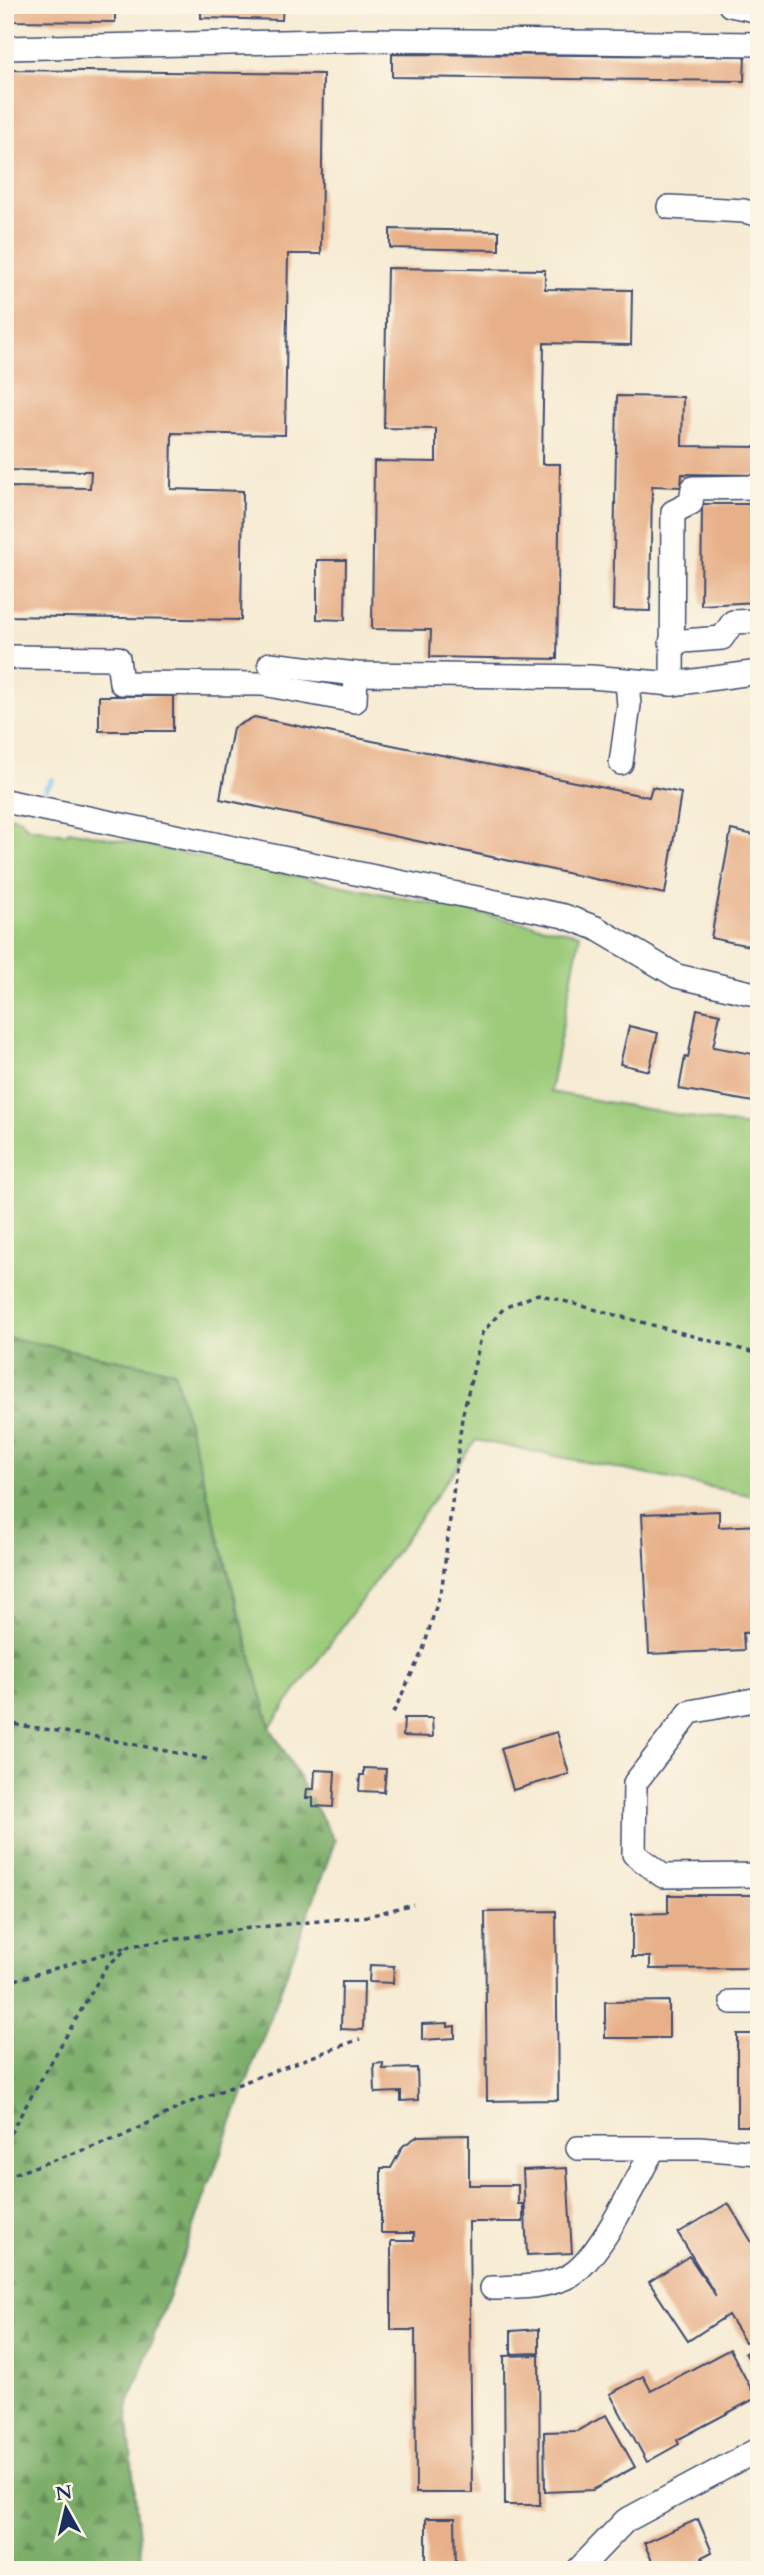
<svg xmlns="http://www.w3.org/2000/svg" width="764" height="2575" font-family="Cardo,serif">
<defs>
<pattern id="forest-firs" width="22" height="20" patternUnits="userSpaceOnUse" patternTransform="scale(1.75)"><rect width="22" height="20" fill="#7daf6a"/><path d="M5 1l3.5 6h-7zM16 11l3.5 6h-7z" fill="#668f5a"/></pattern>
</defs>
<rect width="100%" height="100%" fill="#fcf5e5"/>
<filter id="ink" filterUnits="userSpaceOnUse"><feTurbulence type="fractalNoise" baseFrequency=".0143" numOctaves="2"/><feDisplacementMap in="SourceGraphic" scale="14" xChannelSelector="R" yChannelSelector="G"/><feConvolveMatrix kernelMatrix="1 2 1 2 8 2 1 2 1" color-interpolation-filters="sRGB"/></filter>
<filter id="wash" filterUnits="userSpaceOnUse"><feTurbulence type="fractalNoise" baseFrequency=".00686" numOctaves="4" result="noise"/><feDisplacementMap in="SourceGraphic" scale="28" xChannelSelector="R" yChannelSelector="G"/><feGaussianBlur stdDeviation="1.57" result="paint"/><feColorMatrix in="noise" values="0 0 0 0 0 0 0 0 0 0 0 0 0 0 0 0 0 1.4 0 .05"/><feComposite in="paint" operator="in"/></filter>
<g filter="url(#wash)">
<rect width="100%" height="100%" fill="#f6ebd3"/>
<path fill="#9ccb7a" stroke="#5c7d6c" stroke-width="2" d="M5 815 20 819 27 827 65 834 70 830 580 934 550 1092 759 1129V1497L476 1440 270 1727 174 1371 5 1337Z"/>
<path fill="url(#forest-firs)" stroke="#4c6f64" stroke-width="2" d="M5 1337 174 1371 270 1727 335 1841 127 2409 142 2570H5Z"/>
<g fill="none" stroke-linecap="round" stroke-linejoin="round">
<path stroke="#6ac2e8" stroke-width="6" d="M46 788 52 780"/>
</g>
<g id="blocks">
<g fill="#e7b089">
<path d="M5 5H115V22L5 21Z"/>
<path d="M201 5H283L282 20 201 18Z"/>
<path d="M392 54 745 56 744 81 392 77Z"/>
<path d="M5 70 323 74 321 254H288L285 435 172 433 171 489 243 491 241 620 5 616V487L90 488 91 471 5 470Z"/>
<path d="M390 229 499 231V250L390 248Z"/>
<path d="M387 268 545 270V289L632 290 631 345 544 343 542 464H560L557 659 430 657 431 630 372 629 374 461 436 462V429L384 428Z"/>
<path d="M617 396 683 397 682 446 759 447V475L682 474 681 487 652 486 650 611 613 610Z"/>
<path d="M702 504H759V602L701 605Z"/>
<path d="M317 560H346L345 620 317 619Z"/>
<rect x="99" y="696" width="74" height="35"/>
<path d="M254 717 649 797 652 787 681 793 665 894 220 799 233 728Z"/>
<path d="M731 830 759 836V948L711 938Z"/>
<path d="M697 1009 720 1014 713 1047 759 1055V1103L679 1089 685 1057 688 1058Z"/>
<path d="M629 1026 658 1033 649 1071 620 1064Z"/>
<path d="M719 1511V1527L759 1525V1632L743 1633 744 1650 649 1654 642 1514Z"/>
<path d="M404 1718H432L433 1737 403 1736Z"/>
<path d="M557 1732 569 1774 513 1790 501 1748Z"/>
<path d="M364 1768 386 1769 384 1792 359 1791 360 1775H364Z"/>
<path d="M315 1770 335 1771 333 1807 313 1806V1798H306L307 1789H314Z"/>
<path d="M668 1895H759V1968L650 1969V1957H632V1914L668 1913Z"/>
<path d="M556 1911 558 2100 487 2101 485 1912Z"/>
<path d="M370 1965 394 1966 393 1983 369 1982Z"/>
<path d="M342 1982H364L363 2030 341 2029Z"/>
<path d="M669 2001V2038H605V2002Z"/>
<path d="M448 2023V2027L455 2026V2038L422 2040V2024Z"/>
<rect x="737" y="2034" width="22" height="92"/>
<path d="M383 2063V2069L417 2068 418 2100 401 2101V2092L375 2093 374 2064Z"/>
<path d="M469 2135V2185H518V2204H523V2222H469L472 2493H416L415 2330H391V2241H414V2233H381V2168H391L403 2146 418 2136Z"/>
<path d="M567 2168 572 2253 527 2255 523 2170Z"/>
<path d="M728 2203 759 2254V2333L745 2342 728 2315 688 2341 649 2282 689 2256 716 2296 678 2233Z"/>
<path d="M539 2329V2353L511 2354V2331Z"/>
<path d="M759 2346V2374L745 2353Z"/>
<path d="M730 2349 756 2398 677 2440 679 2444 647 2462 610 2394 643 2376 651 2391Z"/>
<path d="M539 2355 540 2505H505L504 2356Z"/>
<path d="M606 2415 635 2467 593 2490 545 2492 544 2432 577 2431Z"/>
<path d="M426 2518H455L456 2570H426Z"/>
<path d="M698 2519 712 2552 702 2557 708 2570H656L644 2543Z"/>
</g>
</g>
</g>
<g filter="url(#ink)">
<use href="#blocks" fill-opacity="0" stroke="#3c4b70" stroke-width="2"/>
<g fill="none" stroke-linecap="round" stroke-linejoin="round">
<defs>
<g id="minor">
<path d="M730 5 759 11"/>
<path d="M5 48 371 40 759 44"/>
<path d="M669 207 744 211 759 215"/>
<path d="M671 642 722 638 733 622 759 621"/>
<path d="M5 657 118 658 121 683 263 684 355 701 356 674"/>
<path d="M270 664 356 674 591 677 672 684 759 672"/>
<path d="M672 684 673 512 691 503 693 488 759 487"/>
<path d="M621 763 629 705 627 682"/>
<path d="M5 801 564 916 596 928 677 976 759 995"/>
<path d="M759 1699 690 1712 635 1783 634 1854 663 1876 759 1875"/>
<path d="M732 2002H759"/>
<path d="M578 2148H699L759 2153"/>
<path d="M492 2288C516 2287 544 2288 567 2277 599 2262 635 2181 654 2148"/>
<path d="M578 2570 625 2521 759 2449"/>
</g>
</defs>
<use href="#minor" stroke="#3c4b70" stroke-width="26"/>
<g stroke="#3c4b70" stroke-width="3.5" stroke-dasharray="5 5" stroke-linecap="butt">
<path d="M393 1713 423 1650 442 1587 462 1418 482 1333 504 1308 538 1294 759 1354"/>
<path d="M5 1723 91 1736 212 1760"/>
<path d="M5 1983 128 1947"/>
<path d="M5 2142 106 1967 130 1946 250 1928 369 1916 413 1904"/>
<path d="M5 2177 121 2137 188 2103 360 2039"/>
</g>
<use href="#minor" stroke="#fff" stroke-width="23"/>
</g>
</g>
<rect width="764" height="2575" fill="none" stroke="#fcf5e5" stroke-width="28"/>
<g transform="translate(66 2509) rotate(352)" stroke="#fcf5e5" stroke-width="5" paint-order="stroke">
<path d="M0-5L12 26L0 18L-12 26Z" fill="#1b2f5e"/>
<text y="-10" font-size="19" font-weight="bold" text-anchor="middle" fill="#1b2f5e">N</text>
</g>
</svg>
